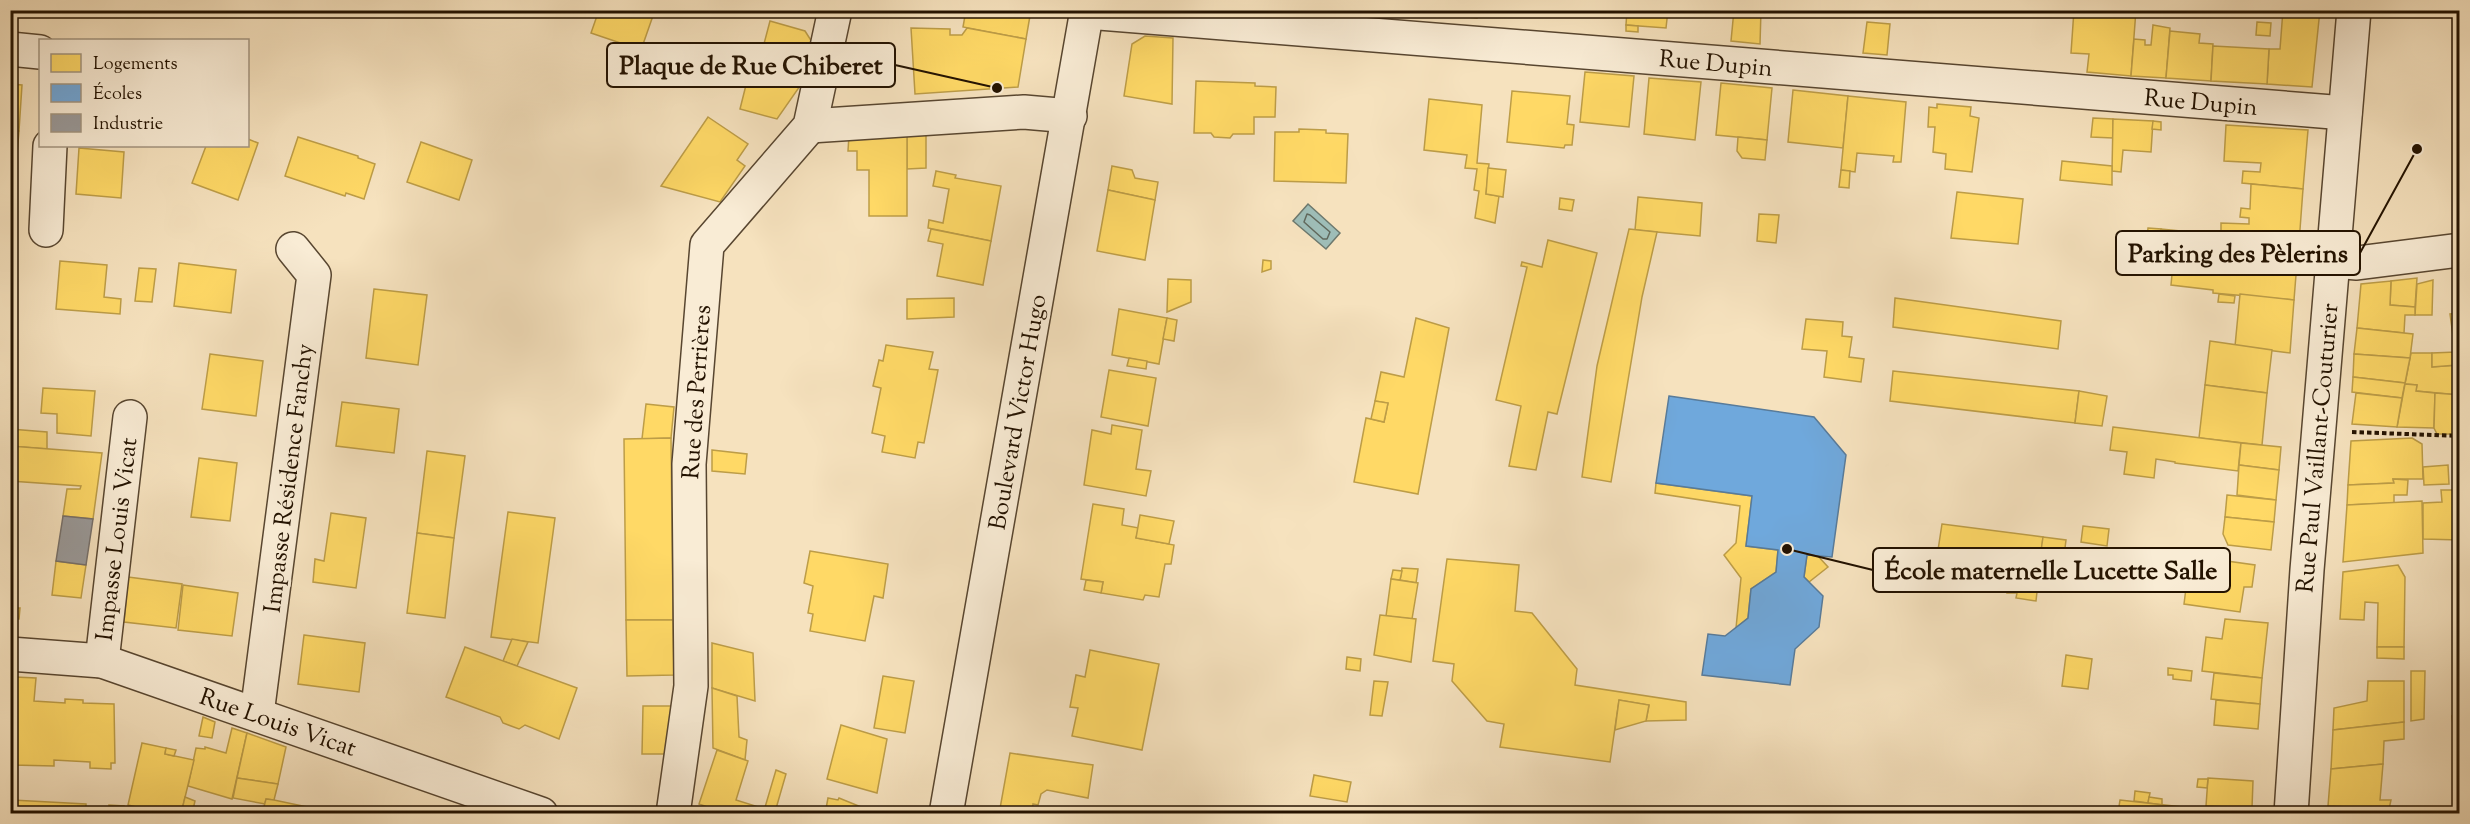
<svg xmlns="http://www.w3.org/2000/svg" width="2470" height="824" font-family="'Sorts Mill Goudy',serif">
<rect width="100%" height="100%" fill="#f6e2be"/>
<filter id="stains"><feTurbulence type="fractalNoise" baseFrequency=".00333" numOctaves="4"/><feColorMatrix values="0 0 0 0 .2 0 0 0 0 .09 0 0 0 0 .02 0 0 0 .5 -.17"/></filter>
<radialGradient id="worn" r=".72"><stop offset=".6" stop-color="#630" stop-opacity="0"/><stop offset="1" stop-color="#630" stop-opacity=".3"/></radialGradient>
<path fill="#9ebdb7" stroke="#6d796e" stroke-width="1.5" d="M1308 204 1340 233 1326 249 1293 221Z"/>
<g fill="#ffd966" stroke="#bd9d47" stroke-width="1.5">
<path d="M599 10H655L641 50 591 33Z"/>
<path d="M966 10H1031L1026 39 963 27Z"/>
<path d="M1456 10H1478L1477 18 1456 16Z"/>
<path d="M1627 10H1668L1666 28 1626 25Z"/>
<path d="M1734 10H1761L1760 44 1731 41Z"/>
<path d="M2074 10H2136L2131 76 2087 72 2089 54 2071 53Z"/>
<path d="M2283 10H2320L2312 87 2267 84 2269 49H2280Z"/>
<path d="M770 21 805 31 812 42 807 76 777 119 740 109 753 57 760 59Z"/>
<path d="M1867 22 1890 24 1887 55 1863 53Z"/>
<path d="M2257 22 2271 23 2270 36 2256 35Z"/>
<path d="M1626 25 1638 26V32L1626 31Z"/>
<path d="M2153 25 2170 28 2166 78 2131 76 2134 39 2145 40V45H2151Z"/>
<path d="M911 28 950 29V35H962L967 28 1026 39 1018 87 915 94Z"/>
<path d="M2170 31 2200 34 2199 43 2213 44 2211 81 2166 78Z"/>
<path d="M1145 36 1173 38 1172 104 1124 96 1132 44Z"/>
<path d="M2213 46 2269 49 2267 84 2211 81Z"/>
<path d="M1585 72 1634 76 1629 127 1580 122Z"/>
<path d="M1649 78 1701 82 1695 140 1644 134Z"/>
<path d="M1196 81 1255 83V86L1276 87 1275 117H1254V134H1233L1230 138 1214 137 1211 133H1194Z"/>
<path d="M1721 83 1772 88 1767 140 1716 135Z"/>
<path d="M10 84 22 85 19 131 10 130Z"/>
<path d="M1793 90 1848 96 1843 148 1788 142Z"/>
<path d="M1512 91 1570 96 1567 124 1574 125 1572 145H1565L1564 148 1507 142Z"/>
<path d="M1848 96 1906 102 1901 162H1893L1894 156 1857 153 1855 172 1841 170Z"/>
<path d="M1429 99 1482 105 1477 163 1489 164 1486 194 1499 196 1495 223 1475 218 1479 191 1474 190 1477 169 1465 168 1467 155 1424 150Z"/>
<path d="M1937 104 1971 107 1970 116 1979 118 1972 172 1945 169 1946 154 1933 152 1935 127H1928L1929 107 1937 108Z"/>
<path d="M708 117 748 144 737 160 745 166 720 202 661 186Z"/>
<path d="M2093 118 2113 119V138L2091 137Z"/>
<path d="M2113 119 2153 121 2151 152 2123 150 2121 172 2112 171Z"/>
<path d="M2153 121 2161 122V130L2152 129Z"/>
<path d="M2226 125 2308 130 2303 189 2242 183 2243 171 2260 172 2261 163 2224 161Z"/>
<path d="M1299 129 1326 130V133L1348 134 1346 183 1274 181 1275 132H1299Z"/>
<path d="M10 130 19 131 17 154 10 153Z"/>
<path d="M926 130V168L907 169V132Z"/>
<path d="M907 132V216H869V170H857V151H848L849 135Z"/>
<path d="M298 137 358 156V158L375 164 364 199 346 193 345 196 285 176Z"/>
<path d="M1738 137 1767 140 1765 160 1742 158 1737 151Z"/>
<path d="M248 139 258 143 238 200 192 183 206 146H248Z"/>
<path d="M421 142 472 160 459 200 407 182Z"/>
<path d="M79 148 124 152 121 198 76 194Z"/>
<path d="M2062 161 2112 166V185L2060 180Z"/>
<path d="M1112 166 1132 170 1135 178 1158 182 1155 200 1108 190Z"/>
<path d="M1488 168 1506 170 1503 197 1486 194Z"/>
<path d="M1841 170 1850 171 1849 188 1839 187Z"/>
<path d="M936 171 956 175 955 178 1001 186 991 241 928 228 929 220 943 223 949 189 933 186Z"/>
<path d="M2251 184 2303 189 2299 243 2221 235V223L2249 224V218L2240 217 2241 208 2250 209Z"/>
<path d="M1108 190 1155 200 1145 260 1097 251Z"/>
<path d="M10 191 16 192 12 235H10Z"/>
<path d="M1957 192 2023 199 2018 244 1951 238Z"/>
<path d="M1638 197 1702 203 1700 236 1635 230Z"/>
<path d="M1560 198 1574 200 1572 211 1559 209Z"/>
<path d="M1759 214 1779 215 1776 243 1757 241Z"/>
<path d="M2148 228 2161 229 2158 262 2145 261Z"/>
<path d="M931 229 991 241 983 285 937 276 943 244 928 241Z"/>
<path d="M1629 229 1657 232 1642 297 1611 482 1582 477 1597 366Z"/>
<path d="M2161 229 2249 238 2248 245 2298 250 2294 300 2213 293V290L2171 285 2173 264 2158 262Z"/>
<path d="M1548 240 1597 253 1557 414 1548 412 1536 470 1509 466 1521 406 1496 400 1527 267 1521 266 1522 262 1542 267Z"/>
<path d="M1263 260 1271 261V269L1262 272Z"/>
<path d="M60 261 107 265 104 297 121 299 120 314 56 309Z"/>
<path d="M179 263 236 270 231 313 174 306Z"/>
<path d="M139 268 156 269 152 302 135 301Z"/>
<path d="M2417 278 2415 307 2390 305 2391 281Z"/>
<path d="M1168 279 1191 280V302L1167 312Z"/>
<path d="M2433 280 2432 315H2415L2417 284Z"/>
<path d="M2391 281 2390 305 2415 307V315H2405L2404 333 2357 328 2361 284Z"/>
<path d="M374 289 427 295 418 365 366 358Z"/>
<path d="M2219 294 2235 296 2234 303 2218 302Z"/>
<path d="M2240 294 2294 300 2290 353 2235 346Z"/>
<path d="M954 298V317L907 319V299Z"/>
<path d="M1895 298 2061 321 2058 349 1893 327Z"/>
<path d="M1119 309 1167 318 1159 364 1112 355Z"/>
<path d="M2460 313V395L2416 391 2417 385 2405 384 2411 353H2432V367L2457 365 2450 314Z"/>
<path d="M1167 318 1177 320 1174 341 1163 339Z"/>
<path d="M1416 318 1449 328 1418 494 1354 482 1366 418 1384 422 1388 403 1375 401 1381 372 1404 377Z"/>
<path d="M1806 319 1843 322 1842 336 1852 337 1849 357 1864 359 1861 382 1824 377 1827 351 1802 349Z"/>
<path d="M2357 328 2413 334 2410 358 2354 354Z"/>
<path d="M2210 341 2272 350 2267 393 2205 385Z"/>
<path d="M886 345 933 352 929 369 938 370 924 443 918 442 915 458 882 452 885 436 872 433 881 388 873 386 879 360 883 361Z"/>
<path d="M2456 352 2457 365 2432 367V353Z"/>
<path d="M210 354 263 361 256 416 202 409Z"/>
<path d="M2354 354 2410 358 2405 383 2353 377Z"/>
<path d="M1129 358 1147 361 1146 369 1127 366Z"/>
<path d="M1109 370 1156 378 1148 426 1101 417Z"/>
<path d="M1893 371 2079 391 2075 423 1890 401Z"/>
<path d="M2353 377 2405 383 2402 398 2352 392Z"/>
<path d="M2405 384 2417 385 2416 391 2435 393 2434 428 2397 427Z"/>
<path d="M2205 385 2267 393 2262 445 2199 438Z"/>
<path d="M43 388 95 391 91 436 57 433V414L41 413Z"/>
<path d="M2079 391 2107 396 2102 426 2075 423Z"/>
<path d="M2356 393 2402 398 2397 427 2352 424Z"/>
<path d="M2435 393 2460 395V434H2437L2434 428Z"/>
<path d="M1375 401 1388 403 1384 422 1371 419Z"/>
<path d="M342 402 399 409 394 453 336 446Z"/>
<path d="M646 404 674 407 671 438 642 439Z"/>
<path d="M1112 425 1142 430 1136 469 1151 471 1146 496 1084 485 1092 430 1111 434Z"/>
<path d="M2113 427 2241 443 2238 471 2175 463V462L2156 459 2154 478 2124 474 2127 452 2110 450Z"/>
<path d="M10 429 47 432V449L10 446Z"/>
<path d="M671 438 673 620H626L624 439Z"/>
<path d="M2412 438 2422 444 2423 479H2393L2394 483 2348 485 2351 441Z"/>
<path d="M2241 443 2281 447 2279 470 2239 465Z"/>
<path d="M10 446 102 453 93 519 63 516 67 489H80L81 486 10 481Z"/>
<path d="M712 450 747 454 745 474 712 471Z"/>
<path d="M427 451 465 456 454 538 417 533Z"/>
<path d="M199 458 237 463 230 521 191 517Z"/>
<path d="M2239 465 2279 470 2276 500 2237 495Z"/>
<path d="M2448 465 2449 484 2424 485 2423 467Z"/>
<path d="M2393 479 2408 480 2407 495H2394V503L2347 505 2348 485 2394 483Z"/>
<path d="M1656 483 1752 496 1746 546 1778 550 1776 572 1751 589 1748 618 1736 628 1741 578 1724 555 1736 543 1740 506 1655 493Z"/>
<path d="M2441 490H2460V540L2423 539V503L2442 502Z"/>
<path d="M2227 495 2276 500 2274 522 2225 517Z"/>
<path d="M2422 501 2423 553 2343 562 2347 505Z"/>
<path d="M1093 504 1124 509 1122 525 1139 528 1136 538 1174 545 1171 564H1165L1159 597 1145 595 1143 600 1101 593 1103 582 1081 579Z"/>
<path d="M508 512 555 518 538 643 491 637Z"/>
<path d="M331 513 366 518 356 588 313 582 315 559 324 561Z"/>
<path d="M1140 515 1174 521 1169 544 1136 538Z"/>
<path d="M2225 517 2274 522 2271 550 2228 545 2223 534Z"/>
<path d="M1942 524 2043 537 2036 601 2016 598 2017 593H2007L2011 560 1981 556 1977 588 1951 585 1955 552 1938 550Z"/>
<path d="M2083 526 2109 529 2107 546 2081 542Z"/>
<path d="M417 533 454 538 445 618 407 613Z"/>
<path d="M2043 537 2066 540 2060 588 2036 585Z"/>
<path d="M810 551 888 564 883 598 874 596 865 641 810 631 813 614 808 613 813 586 804 583Z"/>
<path d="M1807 555H1817L1828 567 1809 582 1804 577Z"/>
<path d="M2184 555 2255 565 2252 587H2244L2240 612 2184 604 2186 588 2179 587Z"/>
<path d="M1447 559 1519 565 1515 611 1532 613 1577 669 1575 685 1686 702V720L1646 721 1649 705 1619 700 1610 762 1500 747 1504 724 1487 721 1452 681 1454 664 1433 661Z"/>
<path d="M56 561 86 565 81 598 52 595Z"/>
<path d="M2398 565 2405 577 2404 647H2377L2378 603 2365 602 2364 620 2340 619 2343 572Z"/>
<path d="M1402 568 1418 569 1416 583 1400 580Z"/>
<path d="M1393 570 1402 571 1400 580 1391 579Z"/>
<path d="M128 577 182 584 176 628 124 622Z"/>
<path d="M1391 579 1418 583 1412 619 1386 616Z"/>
<path d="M1086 580 1103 582 1101 593 1084 590Z"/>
<path d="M183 585 238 593 232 636 178 630Z"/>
<path d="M10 599 17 600V608H20L19 619H15V625L10 624Z"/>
<path d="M1380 615 1416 619 1411 662 1374 655Z"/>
<path d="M2225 619 2268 623 2262 678 2202 671 2206 637 2222 639Z"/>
<path d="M626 620H673L674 675 627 676Z"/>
<path d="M304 635 365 643 359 692 298 684Z"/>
<path d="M512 639 528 642 517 666 503 661Z"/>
<path d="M712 643 753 653 755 701 712 688Z"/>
<path d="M465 647 577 688 559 739 525 725 519 729 503 723 500 717 446 697Z"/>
<path d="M2377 647H2404V659L2377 658Z"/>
<path d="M1090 650 1159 664 1142 750 1072 736 1078 708 1070 707 1076 675 1085 677Z"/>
<path d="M2066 655 2092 659 2088 689 2062 686Z"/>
<path d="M1347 657 1361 659 1360 671 1346 669Z"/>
<path d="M2168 668 2192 671 2191 681 2173 679V675H2168Z"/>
<path d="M2411 671H2425L2424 719 2411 721Z"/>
<path d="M2214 673 2262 678 2260 704 2211 699Z"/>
<path d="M883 676 914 681 905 733 874 728Z"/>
<path d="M15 677 36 678 34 701 65 703V699L83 700V703L114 704 115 763H111V769L90 768V762L54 760V766L12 765Z"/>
<path d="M1374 681 1388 682 1382 716 1370 715Z"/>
<path d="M2368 681H2404V722L2333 730 2334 708 2367 701Z"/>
<path d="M712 688 737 696 739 737 747 740 745 760 713 748Z"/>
<path d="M1619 700 1649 705 1646 721 1615 730Z"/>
<path d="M2216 700 2260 704 2258 729 2214 725Z"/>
<path d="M643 706H674L672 754H642Z"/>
<path d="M2460 715V743L2455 744 2452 716Z"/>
<path d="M203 717 215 722 212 738 199 736Z"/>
<path d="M2404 722V739L2384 741 2383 764 2331 769 2333 730Z"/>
<path d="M841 725 887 739 877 793 827 779Z"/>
<path d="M232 728 247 733 232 799 188 786 196 748 205 749V747L226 753Z"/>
<path d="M247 733 286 747 278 784 237 778Z"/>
<path d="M142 743 166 748 165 754 194 760 181 814H166L128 805Z"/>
<path d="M166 748 176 750 174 756 165 754Z"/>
<path d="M717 750 748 761 736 800 765 809 763 814H727L699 804Z"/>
<path d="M1010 753 1093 765 1088 798 1047 790 1041 794 1038 805 1033 804 1032 814H999Z"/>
<path d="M2383 764 2380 800H2391L2389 809 2328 806 2331 769Z"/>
<path d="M776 770 786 774 775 812 763 814Z"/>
<path d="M1314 775 1351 782 1347 802 1310 796Z"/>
<path d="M237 778 278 784 274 800 266 799 265 804 233 798Z"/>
<path d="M2208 778 2253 781 2252 808 2206 806Z"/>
<path d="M2198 779H2208L2207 788 2197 787Z"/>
<path d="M2135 791 2150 793 2148 803 2134 801Z"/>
<path d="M185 797 195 801 192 814H181Z"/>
<path d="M2149 797 2162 799V805L2148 803Z"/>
<path d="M828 798 838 800 839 798 871 811V814H825Z"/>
<path d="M266 799 274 800 331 812 262 814Z"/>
<path d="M12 800 86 804V807L109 809V805L124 806 123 814H12Z"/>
<path d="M2120 800 2191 808 2190 814 2118 813Z"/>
</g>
<path fill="#6fa8dc" stroke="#587b9a" stroke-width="1.5" d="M1669 396 1814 417 1846 455 1832 557 1807 555 1804 577 1823 596 1819 627 1795 649 1790 685 1702 675 1708 634 1725 636 1748 618 1751 589 1776 572 1778 550 1746 546 1752 496 1656 483Z"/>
<path fill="#999" stroke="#76706b" stroke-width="1.5" d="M63 516 93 519 86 565 56 561Z"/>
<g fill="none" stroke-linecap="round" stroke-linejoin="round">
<path stroke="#60685c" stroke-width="1.5" d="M1307 214 1310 215 1330 232 1327 239H1323L1304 222Z"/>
<defs>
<g id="minor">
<path d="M1087 12 2345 113"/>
<path d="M10 49 40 52"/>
<path d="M810 126 1024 112 1070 116"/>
<path d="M46 230 50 146"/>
<path d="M2333 261 2357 263 2460 250"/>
<path d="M10 654 102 661 541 814"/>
<path d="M102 661 130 417"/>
<path d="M257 714 314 275 293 249"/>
<path d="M673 814 691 686 689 464 707 245 810 126 835 10"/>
<path d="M946 814 1087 10"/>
<path d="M2291 814 2307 570 2354 10"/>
</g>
</defs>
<use href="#minor" stroke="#584630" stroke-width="36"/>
<path stroke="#231200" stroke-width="4" stroke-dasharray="4.5 3" stroke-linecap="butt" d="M2352 432 2460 436"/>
<use href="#minor" stroke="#f9ecd5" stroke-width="33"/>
</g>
<g text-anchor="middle" stroke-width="6" stroke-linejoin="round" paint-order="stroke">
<g font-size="24" fill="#231200" stroke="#f9ecd5">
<text transform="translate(1716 63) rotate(5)" y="8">Rue Dupin</text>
<text transform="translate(2201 102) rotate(5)" y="8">Rue Dupin</text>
<text transform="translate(696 392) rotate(-86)" y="8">Rue des Perrières</text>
<text transform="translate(1017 412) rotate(-80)" y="8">Boulevard Victor Hugo</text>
<text transform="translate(2317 448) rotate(-85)" y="8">Rue Paul Vaillant-Couturier</text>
<text transform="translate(288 478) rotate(-83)" y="8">Impasse Résidence Fanchy</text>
<text transform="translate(116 539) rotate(-83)" y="8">Impasse Louis Vicat</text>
<text transform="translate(278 722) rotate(19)" y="8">Rue Louis Vicat</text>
</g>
</g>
<path fill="none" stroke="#231200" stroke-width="2" d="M997 88L895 65M2417 149L2360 253M1787 549L1873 570"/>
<g fill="#231200" stroke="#f9ecd5" stroke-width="2">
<circle cx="997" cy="88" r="6"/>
<circle cx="2417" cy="149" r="6"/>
<circle cx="1787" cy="549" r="6"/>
</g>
<g fill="#f9ecd5" stroke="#231200" stroke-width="2">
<rect x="607" y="43" width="288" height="44" rx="6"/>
<rect x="2116" y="231" width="244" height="44" rx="6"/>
<rect x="1873" y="548" width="357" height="44" rx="6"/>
</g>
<g font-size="26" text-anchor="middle" font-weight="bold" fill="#231200">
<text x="751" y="74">Plaque de Rue Chiberet</text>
<text x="2238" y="262">Parking des Pèlerins</text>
<text x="2051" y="579">École maternelle Lucette Salle</text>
</g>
<rect width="2470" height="824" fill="none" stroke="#f6e2be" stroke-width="36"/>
<rect x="12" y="12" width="2446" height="800" fill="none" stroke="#231200" stroke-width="3"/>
<rect x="18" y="18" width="2434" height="788" fill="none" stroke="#231200" stroke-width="1.5"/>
<rect x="39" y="39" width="210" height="108" fill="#f9ecd5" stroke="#a39580" stroke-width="1.5"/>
<rect x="51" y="54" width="30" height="18" fill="#ffd966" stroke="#a39580" stroke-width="1.5"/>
<text x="93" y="69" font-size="18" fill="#231200">Logements</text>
<rect x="51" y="84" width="30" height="18" fill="#6fa8dc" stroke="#a39580" stroke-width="1.5"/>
<text x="93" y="99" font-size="18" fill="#231200">Écoles</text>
<rect x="51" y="114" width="30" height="18" fill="#999999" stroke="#a39580" stroke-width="1.5"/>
<text x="93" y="129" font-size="18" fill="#231200">Industrie</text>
<rect width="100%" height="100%" filter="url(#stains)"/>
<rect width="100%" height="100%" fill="url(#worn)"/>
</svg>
